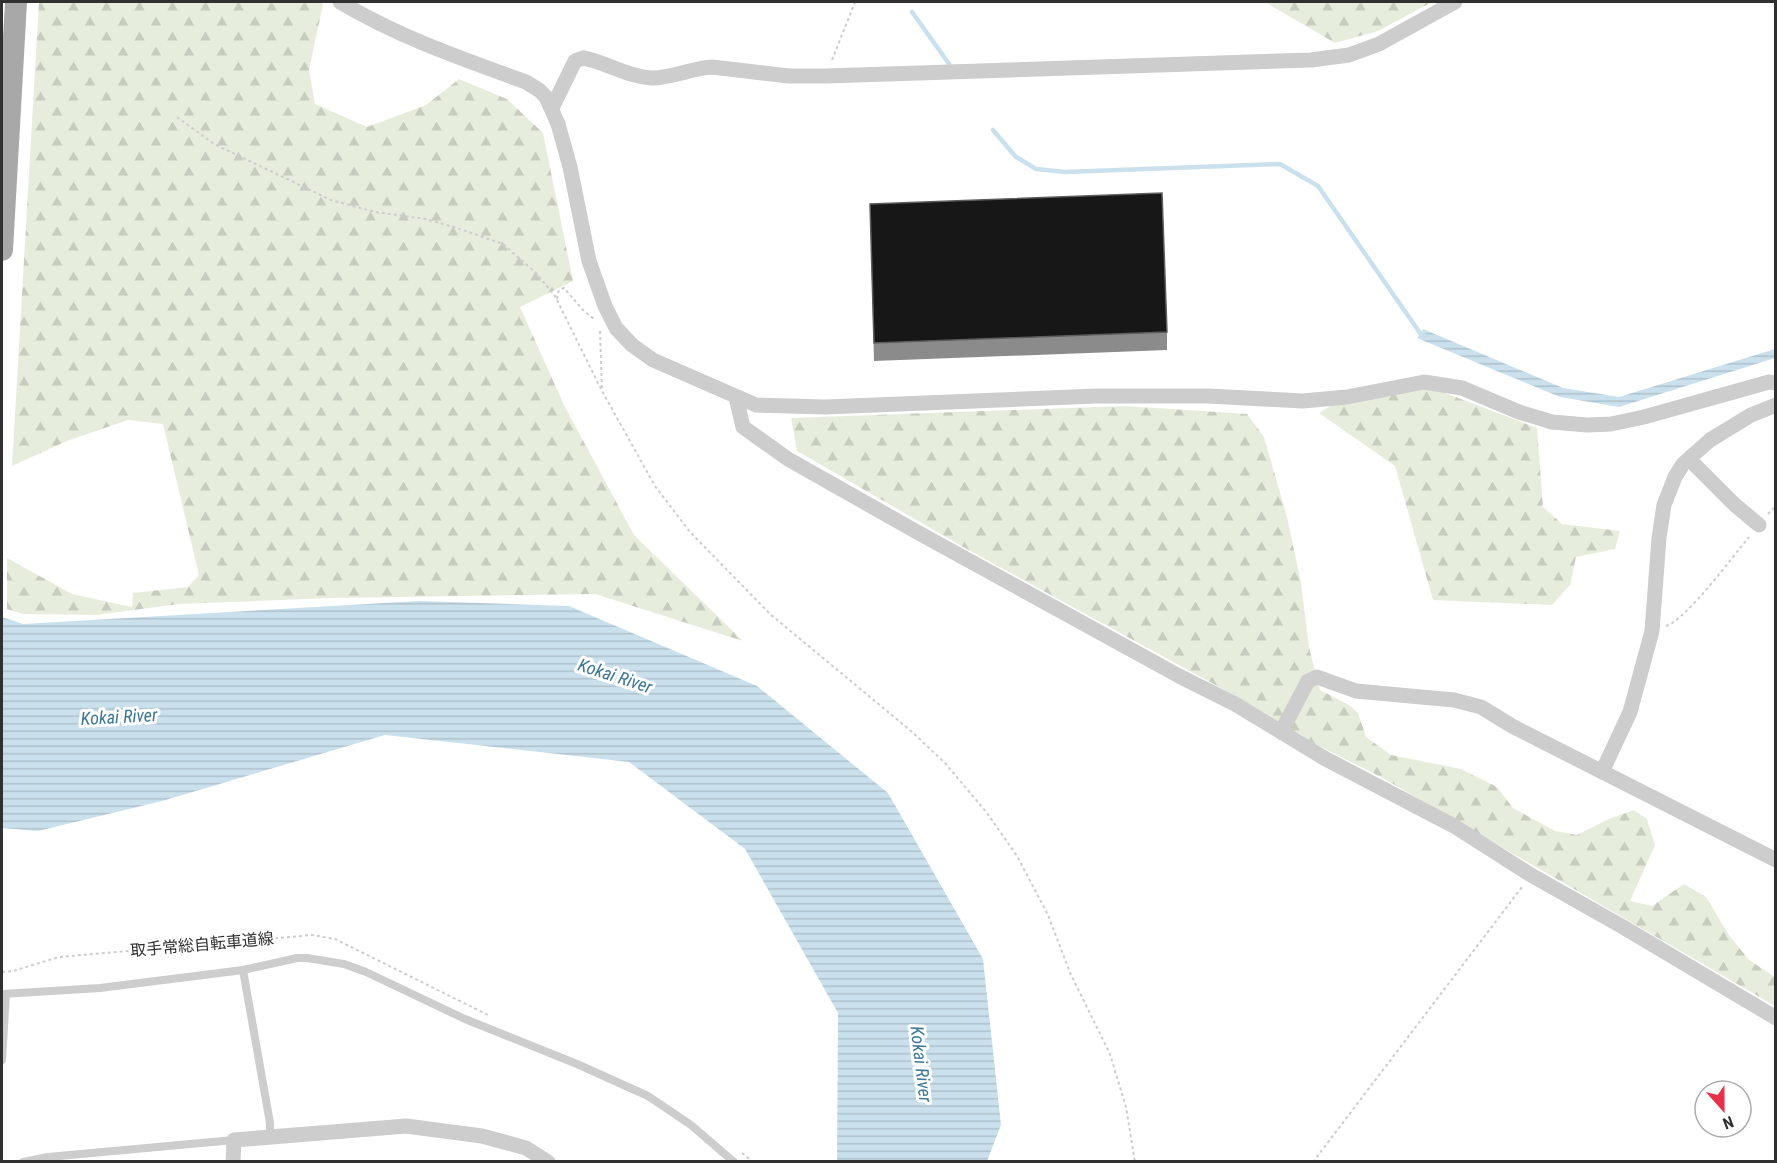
<svg xmlns="http://www.w3.org/2000/svg" width="1777" height="1163" font-family="'Roboto Condensed','Noto Sans JP',sans-serif">
<defs>
<pattern id="forest-firs" width="22" height="20" patternUnits="userSpaceOnUse" patternTransform="scale(1.5)"><rect width="22" height="20" fill="#e7eddd"/><path d="M5 1l3.5 6h-7zM16 11l3.5 6h-7z" fill="#c6ccbe"/></pattern>
<pattern id="water-rules" width="6" height="5" patternUnits="userSpaceOnUse" patternTransform="scale(1.5)"><rect width="6" height="5" fill="#cae1ed"/><path d="M0 2.5h6" fill="none" stroke="#aec1cc"/></pattern>
</defs>
<rect width="100%" height="100%" fill="#fff"/>
<g fill="url(#forest-firs)">
<path d="M39 2H320L323 4 309 70 315 104 367 127 426 105 459 79 507 99 543 133 573 281 520 307 564 405 634 535 743 641 595 594 332 598 179 604 96 615 23 614 7 609V558L72 594 132 607 133 593 188 587 199 575 163 424 128 420 67 441 12 466Z"/>
<path d="M1265 2H1432L1378 31 1335 43Z"/>
<path d="M1432 388 1537 428 1543 507 1562 524 1620 531 1615 549 1576 557 1570 585 1552 605 1433 600 1395 466 1319 413 1332 405Z"/>
<path d="M1125 406 1247 414 1264 437 1287 517 1301 583 1309 647 1320 690 1349 705 1358 713 1366 737 1391 755 1461 769 1497 787 1513 808 1555 831 1577 835 1609 819 1634 810 1647 819 1655 845 1630 901 1652 906 1684 884 1706 897 1729 935 1749 960 1775 977V1006L1381 777 1299 736 1230 693 965 548 797 451 791 418Z"/>
</g>
<g fill="url(#water-rules)">
<path d="M1423 329 1563 388 1619 397 1775 349V358L1619 407 1560 397 1417 338Z"/>
<path d="M419 601 569 606 757 686 888 793 983 959 1001 1125 987 1161H837L838 1013 745 849 629 762 385 735 162 801 38 831 2 828V617L23 624Z"/>
</g>
<g fill="none" stroke-linecap="round" stroke-linejoin="round">
<g stroke="#cae1ed" stroke-width="4.5">
<path d="M912 12 952 68"/>
<path d="M993 130 1016 157 1036 169 1065 172 1280 164 1318 186 1420 333 1424 335"/>
</g>
<g stroke="#cdcdcd" stroke-width="2" stroke-dasharray="3 3" stroke-linecap="butt">
<path d="M832 60 855 2"/>
<path d="M177 117 214 144 331 200 375 212 426 219 457 228 503 244 536 273 555 296 602 391 655 486 690 532 770 614 911 731 945 763 987 813 1017 856 1048 915 1071 975 1110 1054 1126 1107 1135 1162"/>
<path d="M557 299 559 290 564 288 583 310 595 320"/>
<path d="M600 331 602 388"/>
<path d="M1768 514 1776 506"/>
<path d="M1666 626C1686 620 1733 556 1749 537"/>
<path d="M2 972 13 971 59 957 312 935 335 939 490 1016"/>
<path d="M742 1153 753 1162"/>
<path d="M1313 1162 1522 887"/>
</g>
<g stroke="#cdcdcd" stroke-width="8">
<path d="M243 970 270 1123V1137"/>
<path d="M2 994 100 988 243 970 297 958H307L344 964 366 972 465 1019 577 1064 648 1096 691 1125 734 1162"/>
<path d="M2 1060 6 994"/>
<path d="M23 1162 48 1157 234 1140"/>
</g>
<g stroke="#cdcdcd" stroke-width="15">
<path d="M340 2C401 38 460 58 526 82L539 90 546 97 558 124 570 167 589 261 605 306 616 328 632 345 653 360 756 405 825 407 1097 396H1208L1303 401 1347 397 1424 382 1462 388 1519 412 1552 422 1587 425 1611 424 1644 417 1769 382 1776 383"/>
<path d="M552 108 575 61 583 58C606 62 628 77 652 78 672 78 692 68 712 67L789 76H826L1311 60 1349 55 1379 44 1455 2"/>
<path d="M736 397 743 427 788 459 917 532 1179 676 1235 704 1324 758 1454 826 1531 875 1623 927 1776 1018"/>
<path d="M1689 459 1735 505 1759 525"/>
<path d="M1281 732 1308 681 1317 677 1356 691 1454 700 1481 707 1512 726 1776 860"/>
<path d="M1602 772 1630 712 1652 631 1659 538 1664 505 1675 477 1683 464 1710 440 1751 415 1776 405"/>
<path d="M233 1162 234 1140 406 1126 482 1136 526 1148 548 1162"/>
</g>
<path stroke="#a8a8a8" stroke-width="22" d="M2 250 16 2"/>
</g>
<path fill="#8b8b8b" d="M870 204 1167 332V350L874 361Z"/>
<path fill="#171717" stroke="#5d5d5d" stroke-width="1.5" d="M1162 193 1167 332 874 343 870 204Z"/>
<g text-anchor="middle" stroke-width="6" stroke-linejoin="round" paint-order="stroke">
<g font-size="16" fill="#303030" stroke="#fff">
<text transform="translate(202 944) rotate(-5)" y="6">取手常総自転車道線</text>
</g>
<g font-size="18" font-style="italic" fill="#3c7794" stroke="#fff">
<text transform="translate(615 676) rotate(18)" y="6">Kokai River</text>
<text transform="translate(119 717) rotate(-3)" y="6">Kokai River</text>
<text transform="translate(921 1064) rotate(83)" y="6">Kokai River</text>
</g>
</g>
<rect width="1777" height="1163" fill="none" stroke="#303030" stroke-width="6"/>
<g transform="translate(1723 1109) rotate(159)"><circle r="28" fill="#ffffff" stroke="#acacac" stroke-width="1.5"/>
<path d="M0-4.5L10 22L0 15L-10 22Z" fill="#e83049"/>
<text y="-9" font-size="16" font-weight="bold" text-anchor="middle" fill="#303030">N</text>
</g>
</svg>
